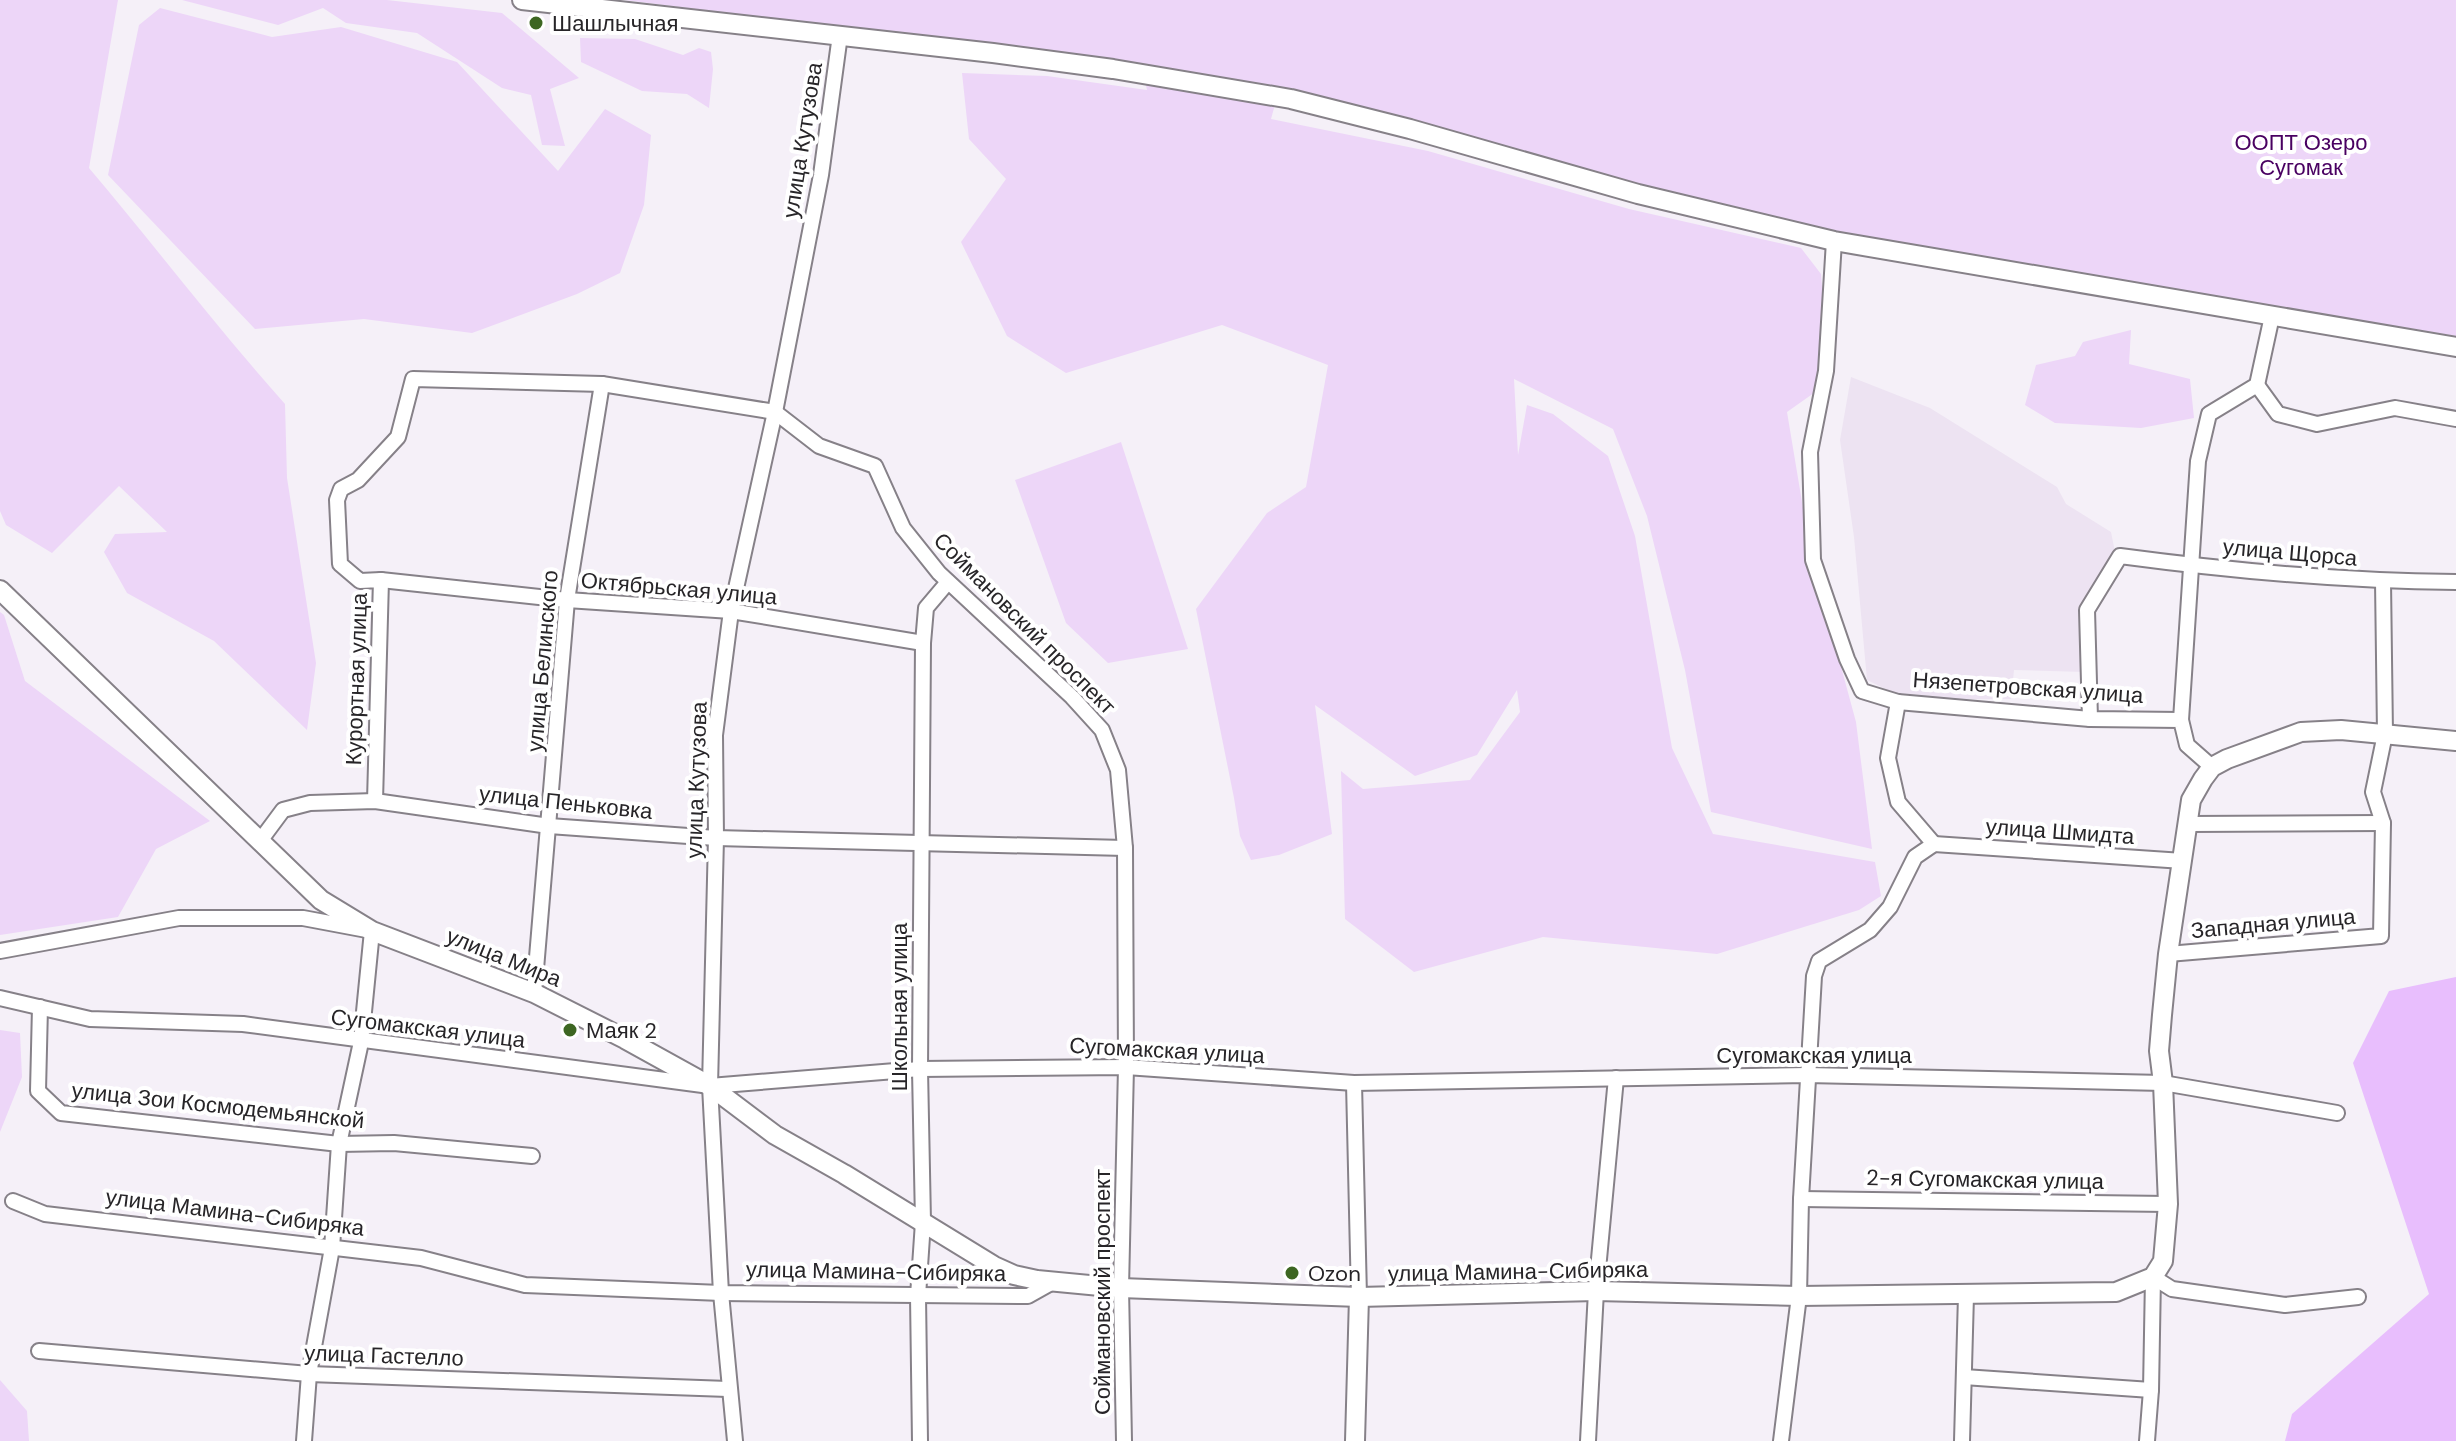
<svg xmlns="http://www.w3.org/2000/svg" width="2456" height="1441" font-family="'DM Sans',sans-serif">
<rect width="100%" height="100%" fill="#f5f0f8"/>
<path fill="#ede3f2" d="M1851 377 1930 408 2057 487 2066 504 2111 532 2116 557 2086 605 2085 672 2014 670 2011 699H1906L1867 680 1854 537 1840 440Z"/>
<g fill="#edd6f8">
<path d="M0 0H118L89 168C155 246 217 328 285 404L287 478 316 663 307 730 214 641 127 593 104 552 115 534 167 532 119 486 52 553 6 525 0 511Z"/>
<path d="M182 0H387L502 13 579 78 550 89 565 146 542 145 531 95 502 88 417 33 346 23 323 8 278 25Z"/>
<path d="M625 0H2456V336L1834 234 1636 186 1406 117 1279 90 1271 119 1428 151 1629 209 1801 248 1821 274 1824 312 1821 388 1787 412 1811 556 1856 722 1872 849 1711 812 1685 670 1647 516 1613 429 1514 379 1518 455 1527 405 1553 414 1608 456 1635 536 1672 748 1713 834 1875 862 1881 896 1859 910 1717 954 1543 937 1414 972 1345 919 1341 771 1363 789 1470 780 1520 712 1517 690 1477 755 1415 776 1315 705 1332 834 1279 855 1251 860 1240 836 1234 798 1196 609 1267 513 1306 487 1328 365 1222 325 1066 373 1007 336 961 242 1006 179 969 139 962 73 1047 76 1147 90 1142 67Z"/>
<path d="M160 8 272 37 341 27 457 62 558 171 605 109 651 135 644 205 620 273 577 294 472 333 364 319 255 329 108 175 139 25Z"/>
<path d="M580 38 635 39 683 55 699 48 711 52 713 69 709 108 687 94 642 91 581 62Z"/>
<path d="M2131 330 2129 364 2190 379 2194 418 2141 428 2055 423 2025 405 2036 365 2075 356 2083 342Z"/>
<path d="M1121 442 1188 649 1108 663 1066 623 1015 480Z"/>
<path d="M0 612 4 615 25 681 210 821 156 849 118 917 0 935Z"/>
<path d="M0 1030 20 1033 22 1077 0 1132Z"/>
<path d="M0 1380 27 1411 29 1441H0Z"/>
</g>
<path fill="#e8befd" d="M2456 977V1441H2285L2292 1414 2429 1294 2353 1063 2389 991Z"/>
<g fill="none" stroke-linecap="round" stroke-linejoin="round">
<defs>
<g id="minor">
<path d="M2257 385 2278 414 2317 424 2395 408 2456 419"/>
<path d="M381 580 567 600 731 611 923 643"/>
<path d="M1898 702 2090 719 2181 720 2187 745 2212 767"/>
<path d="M2090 719 2087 610 2120 556C2232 571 2344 581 2456 582"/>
<path d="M2181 720 2198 461 2209 414 2257 385 2272 316"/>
<path d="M375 801 381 580 360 581 340 564 337 500 341 489 358 480 398 437 413 379 602 384 775 412 819 446 875 466 903 528 939 573 1072 697 1102 730 1118 770 1125 848 1126 1067 1121 1288 1124 1441"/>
<path d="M2189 824 2383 823"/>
<path d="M260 841 283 810 310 803 375 801 549 826 716 838 1125 848"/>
<path d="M1934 844 2183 861"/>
<path d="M0 951 179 918H303L372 931 361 1042 339 1144 332 1248 309 1374 304 1441"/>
<path d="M2168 954 2381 936 2383 823 2373 792 2385 734 2383 581"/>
<path d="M534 993 567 600 602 384"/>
<path d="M0 998 90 1019 243 1024 710 1086 920 1069 1126 1067 1354 1083 1807 1075 2163 1083 2337 1113"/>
<path d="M40 1007 38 1091 61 1113 339 1144 394 1143 532 1156"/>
<path d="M1354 1083 1359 1297"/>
<path d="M1801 1199 2168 1204"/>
<path d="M13 1201 45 1214 421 1258 525 1285 721 1293 1028 1296 1053 1282"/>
<path d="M2153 1277 2172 1289 2285 1305 2358 1297"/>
<path d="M39 1351 309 1374 728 1389"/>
<path d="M1964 1377 2151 1390"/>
<path d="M735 1441 721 1293 710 1086 716 838 715 735 731 611 775 412 821 175 840 35"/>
<path d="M920 1441 918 1296 923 1222 920 1069 923 643 926 608 948 582"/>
<path d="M1588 1441 1596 1291 1616 1078"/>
<path d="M1781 1441 1799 1296 1801 1199 1814 976 1819 961 1870 930 1890 907 1915 857 1934 844 1898 802 1888 758 1898 702 1862 691 1847 659 1813 560 1810 452 1826 371 1834 241"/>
<path d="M1962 1441 1966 1295"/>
<path d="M2147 1441 2151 1390 2153 1277"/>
</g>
<g id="major">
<path d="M522 0 993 53 1113 69 1291 99 1410 129 1638 194 1834 241 2456 347"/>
<path d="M0 590 321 900 372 931 534 993 625 1039 710 1086 775 1135 844 1174 994 1266 1014 1275 1037 1280 1121 1288 1359 1297 1596 1291 1799 1296 2116 1292 2153 1277 2163 1261 2168 1204 2163 1083 2159 1051 2162 1015 2168 954 2191 800 2203 779 2212 767 2227 759 2301 732 2341 730 2456 741"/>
<path d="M1355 1441 1359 1297"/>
</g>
</defs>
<use href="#minor" stroke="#868188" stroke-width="18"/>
<use href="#major" stroke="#868188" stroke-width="22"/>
<use href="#minor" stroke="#fff" stroke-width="14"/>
<use href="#major" stroke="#fff" stroke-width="18"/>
</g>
<g fill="#3d6622" stroke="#fff" stroke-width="3">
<circle cx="536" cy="23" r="8"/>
<circle cx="570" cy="1030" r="8"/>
<circle cx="1292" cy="1273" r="8"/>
</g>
<g text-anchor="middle" stroke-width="8" stroke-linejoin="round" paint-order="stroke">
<g font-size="22" fill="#272528" stroke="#fff" text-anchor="start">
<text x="552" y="31">Шашлычная</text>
<text x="586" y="1038">Маяк 2</text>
<text x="1308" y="1281">Ozon</text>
</g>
<g font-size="22" fill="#272528" stroke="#fff">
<text transform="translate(802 140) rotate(-81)" y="8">улица Кутузова</text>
<text transform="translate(2290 552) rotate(5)" y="8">улица Щорса</text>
<text transform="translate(679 588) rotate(5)" y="8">Октябрьская улица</text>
<text transform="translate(1025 623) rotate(45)" y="8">Соймановский проспект</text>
<text transform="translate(542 661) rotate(-85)" y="8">улица Белинского</text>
<text transform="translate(356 679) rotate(-88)" y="8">Курортная улица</text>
<text transform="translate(2028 687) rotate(4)" y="8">Нязепетровская улица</text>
<text transform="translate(696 780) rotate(-88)" y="8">улица Кутузова</text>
<text transform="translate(566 802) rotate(6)" y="8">улица Пеньковка</text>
<text transform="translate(2060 831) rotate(4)" y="8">улица Шмидта</text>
<text transform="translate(2273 923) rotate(-5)" y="8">Западная улица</text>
<text transform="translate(504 957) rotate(22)" y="8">улица Мира</text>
<text transform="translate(899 1007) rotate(-90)" y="8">Школьная улица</text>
<text transform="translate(428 1028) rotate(7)" y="8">Сугомакская улица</text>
<text transform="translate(1167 1050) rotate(3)" y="8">Сугомакская улица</text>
<text x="1814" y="1063">Сугомакская улица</text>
<text transform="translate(218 1105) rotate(6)" y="8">улица Зои Космодемьянской</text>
<text transform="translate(1985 1179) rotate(1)" y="8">2-я Сугомакская улица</text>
<text transform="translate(235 1212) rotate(7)" y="8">улица Мамина-Сибиряка</text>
<text transform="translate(876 1271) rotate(1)" y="8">улица Мамина-Сибиряка</text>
<text transform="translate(1518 1271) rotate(-1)" y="8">улица Мамина-Сибиряка</text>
<text transform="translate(1102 1292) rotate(-90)" y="8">Соймановский проспект</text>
<text transform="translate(384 1355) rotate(2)" y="8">улица Гастелло</text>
</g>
<g font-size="22" fill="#490061" stroke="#fff">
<text x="2301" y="150">ООПТ Озеро<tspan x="2301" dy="25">Сугомак</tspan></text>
</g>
</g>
</svg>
